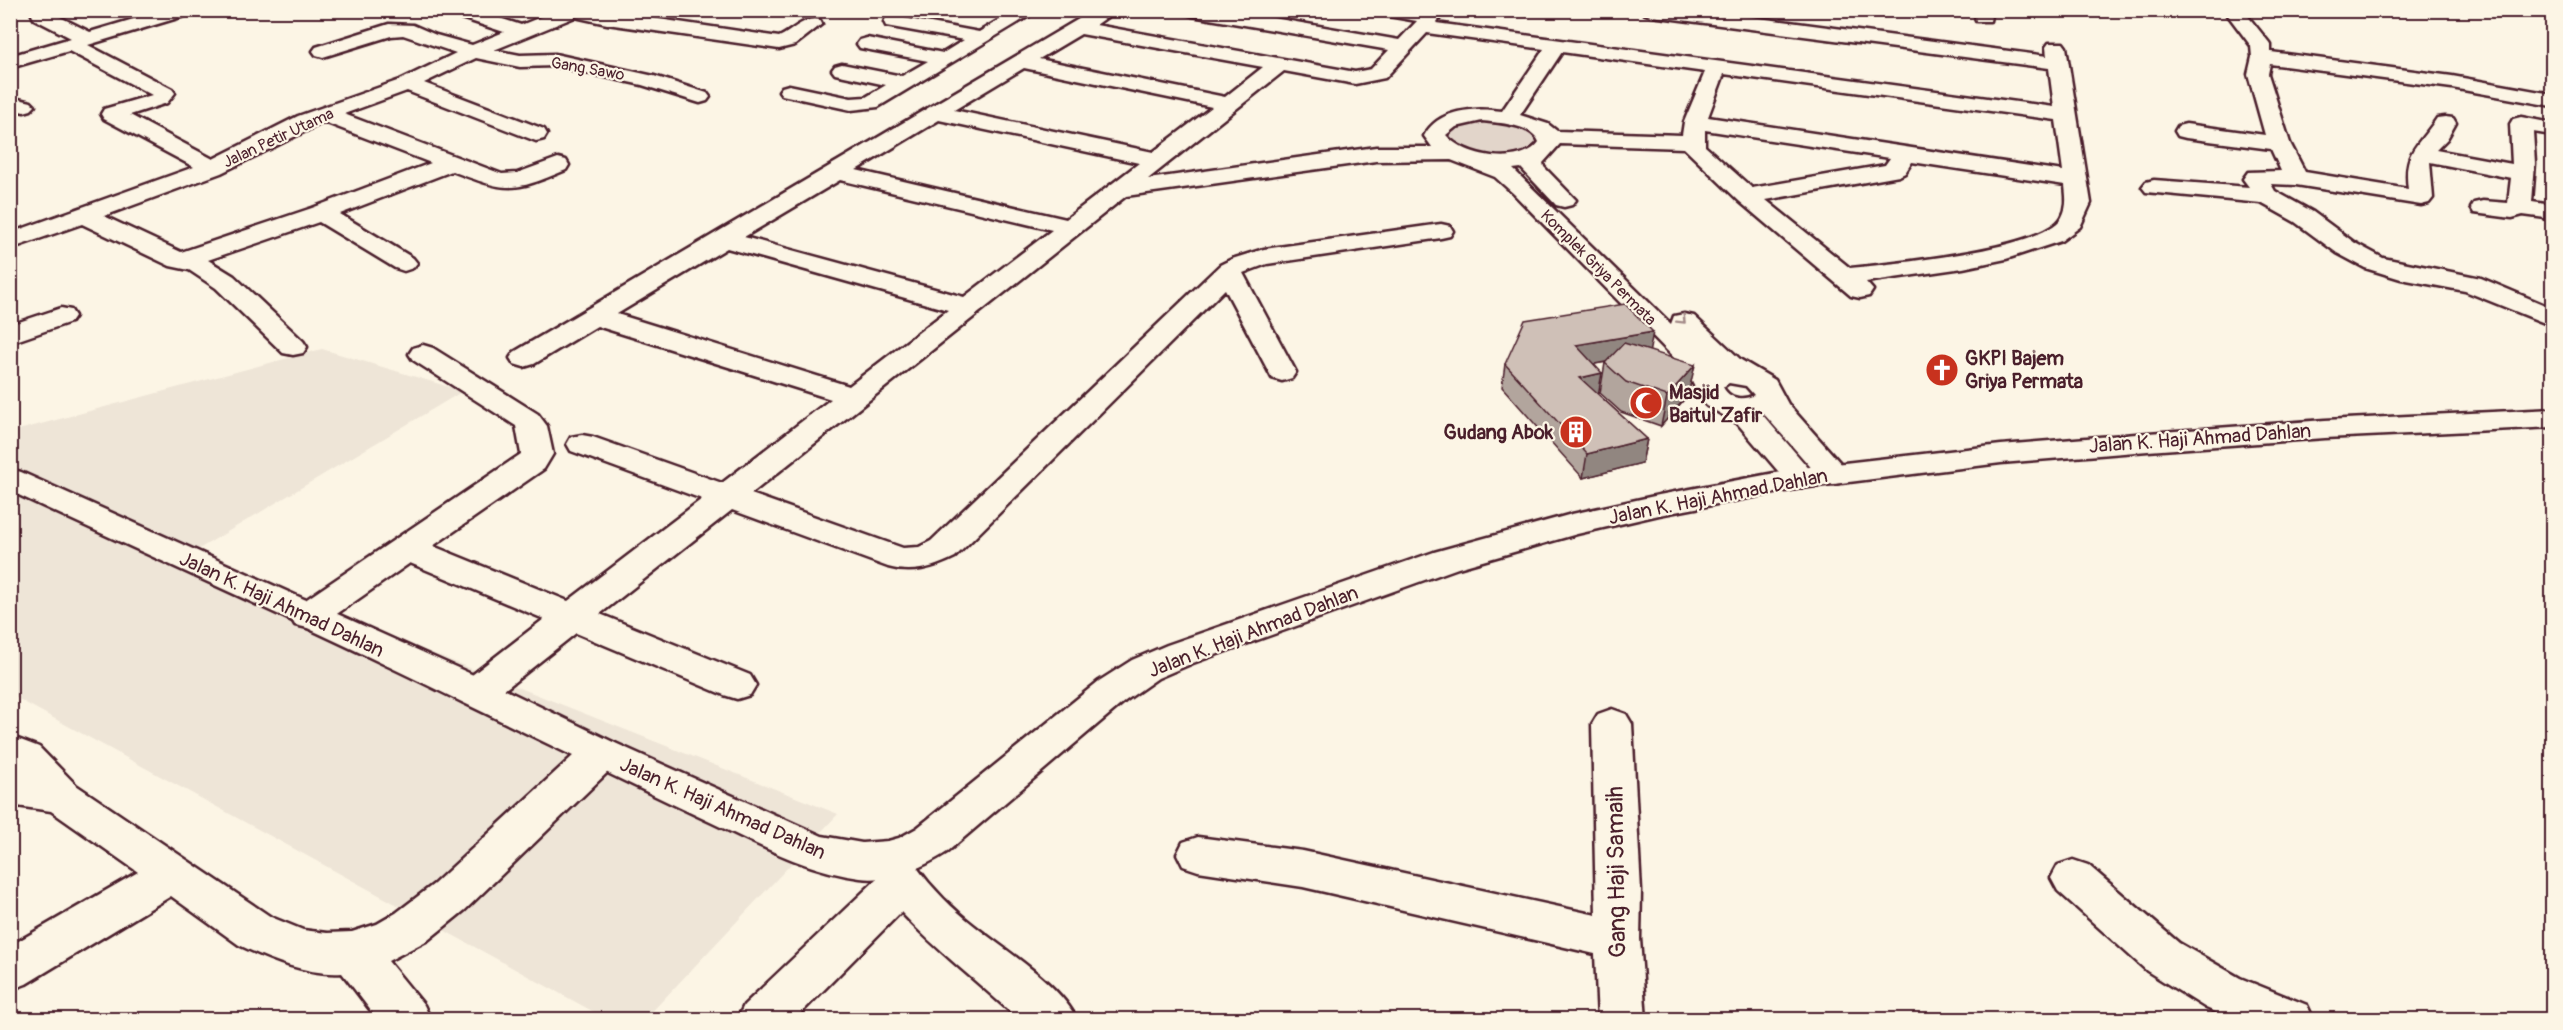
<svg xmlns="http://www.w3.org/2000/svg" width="2563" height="1030" font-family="Pangolin,sans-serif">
<rect width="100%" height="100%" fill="#fcf5e5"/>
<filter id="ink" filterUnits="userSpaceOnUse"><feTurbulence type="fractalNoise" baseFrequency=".0167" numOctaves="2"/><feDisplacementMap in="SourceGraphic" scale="12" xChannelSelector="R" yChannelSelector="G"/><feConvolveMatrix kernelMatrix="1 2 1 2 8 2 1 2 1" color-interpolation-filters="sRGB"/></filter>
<g filter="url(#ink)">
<path fill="#eee5d7" d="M322 349 463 391 187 556 838 814 645 1019H607L11 695V432Z"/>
<path fill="#e2d5ca" stroke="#967a7a" stroke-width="1.5" d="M1467 116 1540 129 1538 148 1503 157 1459 150 1445 131Z"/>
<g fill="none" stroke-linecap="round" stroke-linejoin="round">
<defs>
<g id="minor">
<path d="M62 10 56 15 90 32 164 10H194L191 14 88 45 172 89 175 93 167 103 130 115 213 159 298 116 400 80 456 53 403 35 391 36 323 57 316 55 313 51 316 47 389 24 413 25 436 35 472 45 504 32 449 14 446 10H475L521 25 558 10H598L779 37C793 31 804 16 820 20L822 24 795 45 779 49 607 24 575 17 494 50 520 55 555 54 654 76 707 93 710 97 707 101 700 103 642 85 555 66 520 67 476 58 424 83 544 129 547 134 544 139 536 141 407 91 344 114 502 174 517 173 558 158 566 160 569 165 566 170C511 193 508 192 452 171L340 214 413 258 417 263 413 268 404 271 395 268 319 222 208 260 234 276 303 341 307 347 303 353 293 355 283 353 216 288 189 270 170 266 82 224 10 249V233L194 167 104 119 101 114 104 109 152 95 69 51 10 68V56L71 38 34 19 32 15 36 10ZM324 122 431 163 312 208 181 252 104 216 221 173Z"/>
<path d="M1016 10H1039L878 107 851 110 782 95 779 91 782 87 789 85 851 98 866 97 886 85 835 74 832 70 835 66 842 64 902 76 928 61 860 48 857 44 860 40 867 38 943 53 964 40 886 26 884 22 886 18 893 16 979 32Z"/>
<path d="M1094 10H1117L1096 25 1355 72 1371 69 1389 50 1192 16 1186 14 1183 10H1227L1399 40 1417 21 1377 14 1374 10H1447L1436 23 2054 107 2049 68 1651 16 1645 14 1642 10H1698L2047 56 2046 47 2049 43H2063L2066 47 2091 203 2080 227 2061 241 2006 259 1963 268 1866 282 1873 290 1869 296 1860 298 1851 296 1739 201 1684 148 1560 144 1543 163 1544 167 1576 200 1572 205 1564 207 1556 205 1521 168 1513 169 1671 324 1674 316 1684 314 1694 316 1741 360 1775 380 1788 404 1850 474 1845 481 1834 484 1823 481 1763 413H1761L1817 478 1812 485 1801 488 1790 485 1737 423 1707 406 1701 400 1687 371 1514 194 1495 177 1451 160 1376 161 1126 196 751 494 903 548 919 547 931 541 1220 265 1232 259 1264 249 1441 224 1450 226 1453 231 1450 236 1441 238 1267 264 1243 273 1296 372 1292 378 1282 381 1272 378 1225 289 955 557C933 568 912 574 888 567L732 510 600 614 750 675 756 685 750 695 737 699 724 695 576 633 489 702 476 706 463 702 457 692 463 682 544 619 410 563 321 625 308 628 295 625 290 616 295 607 521 454 516 426 413 360 409 354 413 348 423 345 433 348 538 414 547 426 553 454 544 469 433 546 568 601 702 499 571 451 567 444 571 437 582 435 593 437 722 483 831 399 597 326 534 364 524 367 514 364 510 358 514 352ZM1427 33 1544 49 1502 111C1474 107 1438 109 1424 136L1432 147H1376L1148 179 1284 71 1355 84 1385 78ZM1081 34 1263 67 1225 97 1039 59ZM1562 52 1705 72 1684 122 1682 135 1557 131 1548 124 1520 115ZM1024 68 1212 107 1153 152 954 110ZM1724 74 2056 120 2063 171 1708 117ZM939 120 1139 163 1066 219 856 170ZM1482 121C1499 123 1532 124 1539 142 1521 167 1464 157 1446 135L1456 127ZM1705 130 1890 158 1885 165 1752 188 1705 146ZM1912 162 2065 185C2066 196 2068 206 2062 217 2044 250 1888 264 1850 268L1766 200 1899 176 1905 173ZM840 180 1052 230 964 297 744 237ZM727 248 948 310 849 386 617 314ZM1729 383 1746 386 1754 395C1743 401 1729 399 1723 387Z"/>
<path d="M1974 10H1992L1990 21H1976Z"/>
<path d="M2224 10H2243L2271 45V52L2452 76 2552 94V106L2452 88 2270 64 2268 74 2290 143 2305 172 2408 189C2403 150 2418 147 2437 118L2445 117 2453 118 2456 123 2447 139 2436 150 2512 164 2510 124 2513 119 2521 117 2552 123V135L2533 132 2535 163 2532 202 2552 205V219L2523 215 2512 218 2474 213 2471 208 2474 203 2483 201 2508 203 2511 178 2430 162 2433 198 2429 203 2421 205 2296 185 2271 184 2275 191 2313 212 2355 243 2383 258 2481 278 2552 308V326L2465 291 2401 279 2365 268 2337 253 2295 222 2261 203 2146 192 2142 187 2146 182 2154 180 2249 187 2243 179 2248 172 2281 171 2271 149 2186 138 2178 136 2175 131 2178 126 2186 124 2265 135 2248 74 2252 57 2251 46Z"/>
<path d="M10 97 31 102 35 106 31 110 24 112 10 109Z"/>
<path d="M61 308 71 310 75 316 71 322 10 343V325Z"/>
<path d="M1612 709 1626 714 1632 724 1641 891 1640 939 1646 1020H1598L1595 954 1303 887 1198 871 1183 866 1177 854 1183 842 1198 837 1303 851 1596 915 1592 724 1598 714Z"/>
<path d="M10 736 39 747 76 785 271 917 303 930 327 933 352 932 377 924 396 913 434 884 587 743 601 739 615 743 621 754 615 765 465 910 428 940 388 961 424 1005 431 1020H378L342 973C306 975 271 960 239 945L171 896 26 984 10 990V946L138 872 51 811 10 805V773L15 774 10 769Z"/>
<path d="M888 841 903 847C918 871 937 894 959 913 992 943 1059 980 1077 1020H1019C980 983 937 951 901 912L794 1020H737L744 1005 877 879 867 859 873 847Z"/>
<path d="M2073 860 2088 865 2179 943 2240 978 2307 1005 2314 1020H2235L2206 1008 2147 971 2058 891 2051 878 2058 865Z"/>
</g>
<path id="major" d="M2552 409V427L2325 438 2148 451 2001 463 1801 488 1659 515 1577 534 1458 568 1193 663 1158 678 1125 701 947 852C922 868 890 882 860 878 804 871 756 843 706 820 625 782 545 742 464 703 315 629 162 562 10 491V469L21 472 489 682 615 743 822 836 862 843 888 841 899 838 917 828 1099 681 1132 660 1167 645 1434 552 1572 514 1659 495 1801 468 2001 445 2148 433 2325 420Z"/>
</defs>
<use href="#minor" stroke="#4a1f2b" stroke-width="5"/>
<use href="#major" stroke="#4a1f2b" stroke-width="5"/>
<use href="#minor" fill="#fcf5e5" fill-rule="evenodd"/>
<use href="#major" fill="#fcf5e5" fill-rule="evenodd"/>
</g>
<path fill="#b2a59d" stroke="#4a1f2b" stroke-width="1.5" d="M1649 351 1688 395 1661 426 1621 412 1600 393 1605 363 1606 362 1594 364 1599 395 1647 439 1642 463 1583 478 1502 387 1505 364Z"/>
<g fill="#918680" stroke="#4a1f2b" stroke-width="1.5">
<path d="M1653 332 1649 354 1573 368 1576 345Z"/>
<path d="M1695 365 1688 395 1661 426 1667 396Z"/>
<path d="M1602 373 1598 396 1580 378Z"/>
<path d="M1647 439 1642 463 1583 478 1587 454Z"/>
</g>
<g fill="#cfc0b7" stroke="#4a1f2b" stroke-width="1.5">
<path d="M1625 304 1653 332 1576 345 1602 373 1580 378 1647 439 1587 454 1505 364 1525 320Z"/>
<path d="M1624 343 1695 365 1667 396 1626 382 1605 363Z"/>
</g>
<defs><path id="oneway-chevron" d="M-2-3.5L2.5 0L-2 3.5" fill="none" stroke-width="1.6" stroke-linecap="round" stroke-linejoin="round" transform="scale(1.5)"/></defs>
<use stroke="#a38a88" href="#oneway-chevron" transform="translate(1682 320) rotate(45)"/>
</g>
<defs>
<symbol id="church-disc" viewBox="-11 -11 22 22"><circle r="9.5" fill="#c8321e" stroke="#fcf5e5"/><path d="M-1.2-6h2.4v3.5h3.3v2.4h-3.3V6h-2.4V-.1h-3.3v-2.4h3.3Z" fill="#fff"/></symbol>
<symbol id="mosque-disc" viewBox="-11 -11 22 22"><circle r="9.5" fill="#c8321e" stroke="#fcf5e5"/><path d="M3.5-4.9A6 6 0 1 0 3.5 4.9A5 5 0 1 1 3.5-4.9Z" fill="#fff"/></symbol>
<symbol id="building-disc" viewBox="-11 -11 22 22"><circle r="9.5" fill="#c8321e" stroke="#fcf5e5"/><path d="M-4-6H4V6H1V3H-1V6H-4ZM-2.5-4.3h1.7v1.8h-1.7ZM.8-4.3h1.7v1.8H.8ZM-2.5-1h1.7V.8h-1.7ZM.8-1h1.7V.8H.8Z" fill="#fff"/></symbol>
</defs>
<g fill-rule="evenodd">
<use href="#church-disc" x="1923" y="351" width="38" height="38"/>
<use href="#mosque-disc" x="1627" y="384" width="38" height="38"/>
<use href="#building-disc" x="1557" y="413" width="38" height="38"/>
</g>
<g text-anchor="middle" stroke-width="4.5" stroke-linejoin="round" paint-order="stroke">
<g font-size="16" fill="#4a1f2b" stroke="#fcf5e5">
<text transform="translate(588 68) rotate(10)" y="6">Gang Sawo</text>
<text transform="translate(278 137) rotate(-25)" y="6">Jalan Petir Utama</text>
<text transform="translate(1599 267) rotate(45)" y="6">Komplek Griya Permata</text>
</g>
<g font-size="20" font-weight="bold" fill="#4a1f2b" stroke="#fcf5e5" text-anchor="start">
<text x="1965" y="365">GKPI Bajem<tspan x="1965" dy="23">Griya Permata</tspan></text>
<text x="1669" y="399">Masjid<tspan x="1669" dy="23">Baitul Zafir</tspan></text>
<text x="1553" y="439" text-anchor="end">Gudang Abok</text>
</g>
<g font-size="20" fill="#4a1f2b" stroke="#fcf5e5">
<text transform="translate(2200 438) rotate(-4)" y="7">Jalan K. Haji Ahmad Dahlan</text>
<text transform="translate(1718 496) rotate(-11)" y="7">Jalan K. Haji Ahmad Dahlan</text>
<text transform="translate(282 604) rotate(25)" y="7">Jalan K. Haji Ahmad Dahlan</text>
<text transform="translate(1253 631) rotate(-21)" y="7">Jalan K. Haji Ahmad Dahlan</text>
<text transform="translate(723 808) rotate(24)" y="7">Jalan K. Haji Ahmad Dahlan</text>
</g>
<g font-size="24" fill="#4a1f2b" stroke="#fcf5e5">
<text transform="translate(1616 872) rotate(-91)" y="8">Gang Haji Samaih</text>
</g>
</g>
<rect width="2563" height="1030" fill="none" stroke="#fcf5e5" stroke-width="36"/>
<rect x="18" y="18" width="2527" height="994" fill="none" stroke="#4a1f2b" stroke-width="2" filter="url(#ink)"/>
</svg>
